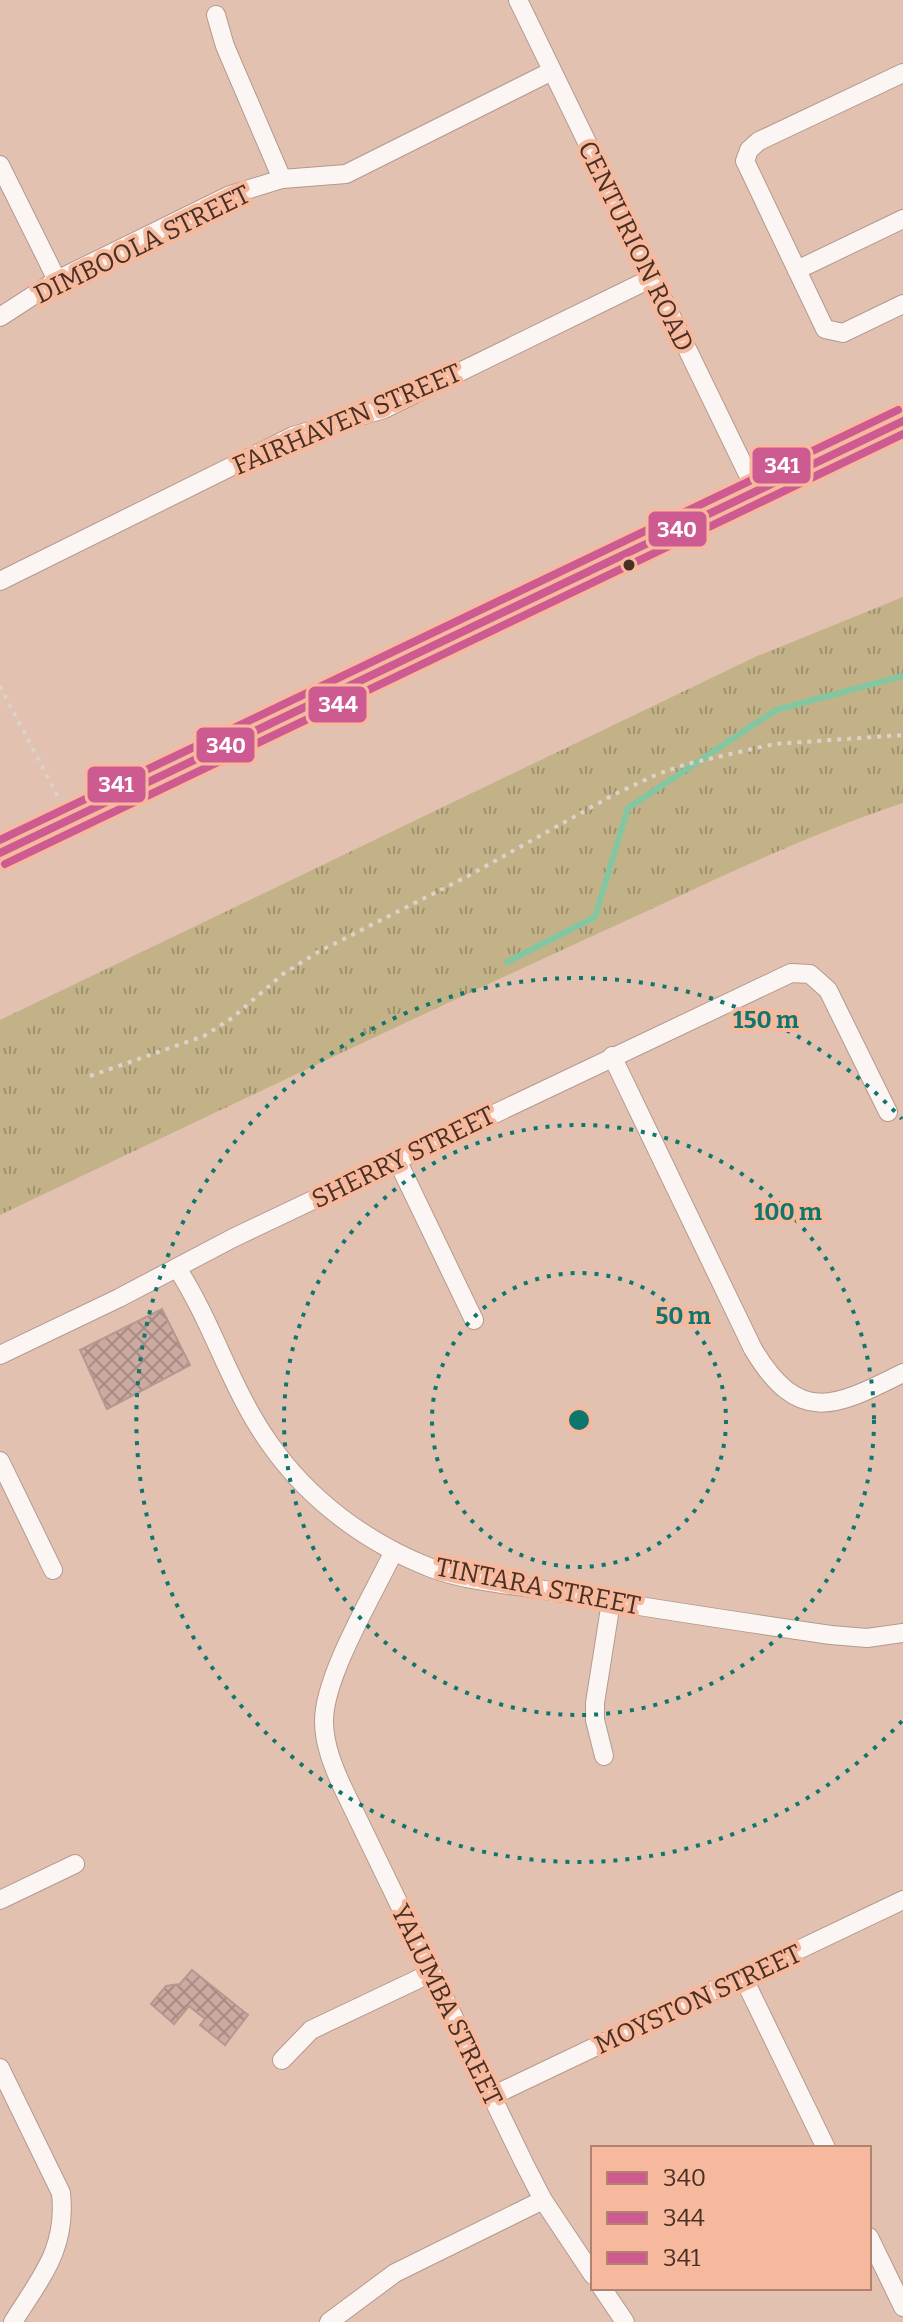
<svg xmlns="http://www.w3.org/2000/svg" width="903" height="2322" font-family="Bitter,serif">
<defs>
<pattern id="grass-tufts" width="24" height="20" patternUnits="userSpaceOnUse" patternTransform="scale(2)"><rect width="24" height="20" fill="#c3b288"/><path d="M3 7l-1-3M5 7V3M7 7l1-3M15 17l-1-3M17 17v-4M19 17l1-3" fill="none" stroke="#a0916f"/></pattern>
<pattern id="building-cross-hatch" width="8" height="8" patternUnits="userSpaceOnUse" patternTransform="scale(2)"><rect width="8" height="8" fill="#ccaaa1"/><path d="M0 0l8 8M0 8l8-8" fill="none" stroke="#a88b83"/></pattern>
</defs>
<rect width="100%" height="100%" fill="#e3c1b1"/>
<path fill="url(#grass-tufts)" d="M903 597V803C794 839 690 892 586 939 390 1029 195 1122 0 1215V1020L755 657Z"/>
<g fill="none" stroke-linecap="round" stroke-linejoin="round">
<path stroke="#82c6a2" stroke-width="6" d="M507 962 595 917 628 808 776 710 903 676"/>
</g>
<g fill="url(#building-cross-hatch)" stroke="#b49991" stroke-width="2">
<path d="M162 1309 190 1365 107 1409 80 1350Z"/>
<path d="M192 1970 248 2015 225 2045 200 2025 205 2019 189 2006 174 2024 151 2004 166 1986 180 1984Z"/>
</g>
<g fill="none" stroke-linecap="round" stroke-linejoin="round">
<defs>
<g id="street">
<path d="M518 0 756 491"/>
<path d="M216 15 225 46 282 179"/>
<path d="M903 73 759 141 749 150 745 161 825 329 843 333 903 304"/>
<path d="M0 165 57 280"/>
<path d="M797 270 903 219"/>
<path d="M0 317 57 280 230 195 282 179 346 174 552 71"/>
<path d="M0 581 293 436 384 409 652 278"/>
<path d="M612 1056 753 1349C799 1426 835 1407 903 1373"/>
<path d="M397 1160 474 1320"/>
<path d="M177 1268C213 1323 231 1390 270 1444 309 1500 367 1543 431 1568 466 1581 507 1584 544 1590 639 1607 735 1621 831 1635L867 1638 903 1633"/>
<path d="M0 1355 119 1298 233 1238 791 973 810 974 828 990 888 1112"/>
<path d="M0 1461 53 1570"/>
<path d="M394 1551C373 1595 324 1676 324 1721 324 1744 333 1766 342 1786L524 2163 543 2200 593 2275"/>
<path d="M604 1756 595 1720V1703L611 1602"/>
<path d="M0 1900 75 1864"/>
<path d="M743 1977 826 2148"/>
<path d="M282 2060 311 2030 431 1973"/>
<path d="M0 2068 61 2193C67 2249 41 2277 13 2322"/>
<path d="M492 2096 903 1900"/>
<path d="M869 2237 903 2307"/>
<path d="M602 2288 625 2322"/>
<path d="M329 2322 395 2273 543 2200"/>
</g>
<path id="secondary" d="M0 853 903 421"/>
</defs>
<use href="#street" stroke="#b3998d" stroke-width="20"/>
<use href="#secondary" stroke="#b3998d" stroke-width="28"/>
<g stroke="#dcd1cb" stroke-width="4" stroke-dasharray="4 6" stroke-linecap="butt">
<path d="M0 686 59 799"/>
<path d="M90 1076 204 1036 232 1018 283 974 318 952 468 876 615 794 658 774 687 764 774 744 903 735"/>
</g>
<use href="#street" stroke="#fbf6f3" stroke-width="18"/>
<use href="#secondary" stroke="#fbf6f3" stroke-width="26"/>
<defs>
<path id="bus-1" d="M0 853 903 421"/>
<path id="bus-2" d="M5 864 903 434"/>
<path id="bus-3" d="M0 840 898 410"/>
</defs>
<use href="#bus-1" stroke="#f7b99d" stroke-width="14"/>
<use href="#bus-2" stroke="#f7b99d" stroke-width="14"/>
<use href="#bus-3" stroke="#f7b99d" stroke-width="14"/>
<use href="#bus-1" stroke="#cd5b91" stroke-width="8"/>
<use href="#bus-2" stroke="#cd5b91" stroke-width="8"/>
<use href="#bus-3" stroke="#cd5b91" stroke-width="8"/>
</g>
<g fill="none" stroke="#0f766e" stroke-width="4" stroke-dasharray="4 8">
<circle cx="579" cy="1420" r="147"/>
<circle cx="579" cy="1420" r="295"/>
<path d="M902 1721A442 442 0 1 1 902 1119"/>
</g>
<circle fill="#493025" stroke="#f7b99d" stroke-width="3" cx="629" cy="565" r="7"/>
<g text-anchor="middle" stroke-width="8" stroke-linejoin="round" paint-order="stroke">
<g font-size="26" fill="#493025" stroke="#f7b99d">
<text transform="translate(142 244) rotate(-26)" y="9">DIMBOOLA STREET</text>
<text transform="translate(636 246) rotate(64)" y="9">CENTURION ROAD</text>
<text transform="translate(347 419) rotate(-23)" y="9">FAIRHAVEN STREET</text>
<text transform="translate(403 1157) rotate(-26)" y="9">SHERRY STREET</text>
<text transform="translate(538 1586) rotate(11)" y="9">TINTARA STREET</text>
<text transform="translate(698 1999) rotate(-25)" y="9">MOYSTON STREET</text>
<text transform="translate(447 2005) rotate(64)" y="9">YALUMBA STREET</text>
</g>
</g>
<circle cx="579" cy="1420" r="12" fill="#0f766e" stroke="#f7b99d" stroke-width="4"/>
<g font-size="24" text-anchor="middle" font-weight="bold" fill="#0f766e" stroke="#f7b99d" stroke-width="8" stroke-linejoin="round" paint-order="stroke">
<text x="766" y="1028">150 m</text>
<text x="788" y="1220">100 m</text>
<text x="683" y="1324">50 m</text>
</g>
<g stroke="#f7b99d" stroke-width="3">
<rect x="751" y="446" width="61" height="39" rx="8" fill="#cd5b91"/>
<rect x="647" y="510" width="61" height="38" rx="8" fill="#cd5b91"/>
<rect x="307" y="685" width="61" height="39" rx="8" fill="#cd5b91"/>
<rect x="195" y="726" width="61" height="38" rx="8" fill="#cd5b91"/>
<rect x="86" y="765" width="61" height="39" rx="8" fill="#cd5b91"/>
</g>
<g font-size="22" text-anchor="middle" font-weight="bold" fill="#fff">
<text x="782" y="473">341</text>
<text x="677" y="537">340</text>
<text x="338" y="712">344</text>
<text x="226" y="753">340</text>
<text x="116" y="792">341</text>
</g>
<rect x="591" y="2146" width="280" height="144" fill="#f7b99d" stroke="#b1826d" stroke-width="2"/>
<rect x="607" y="2172" width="40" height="12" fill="#cd5b91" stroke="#b1826d" stroke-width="2"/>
<text x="663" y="2186" font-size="24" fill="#493025">340</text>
<rect x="607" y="2212" width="40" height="12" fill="#cd5b91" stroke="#b1826d" stroke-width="2"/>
<text x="663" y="2226" font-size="24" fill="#493025">344</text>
<rect x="607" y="2252" width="40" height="12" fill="#cd5b91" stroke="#b1826d" stroke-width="2"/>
<text x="663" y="2266" font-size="24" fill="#493025">341</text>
</svg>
